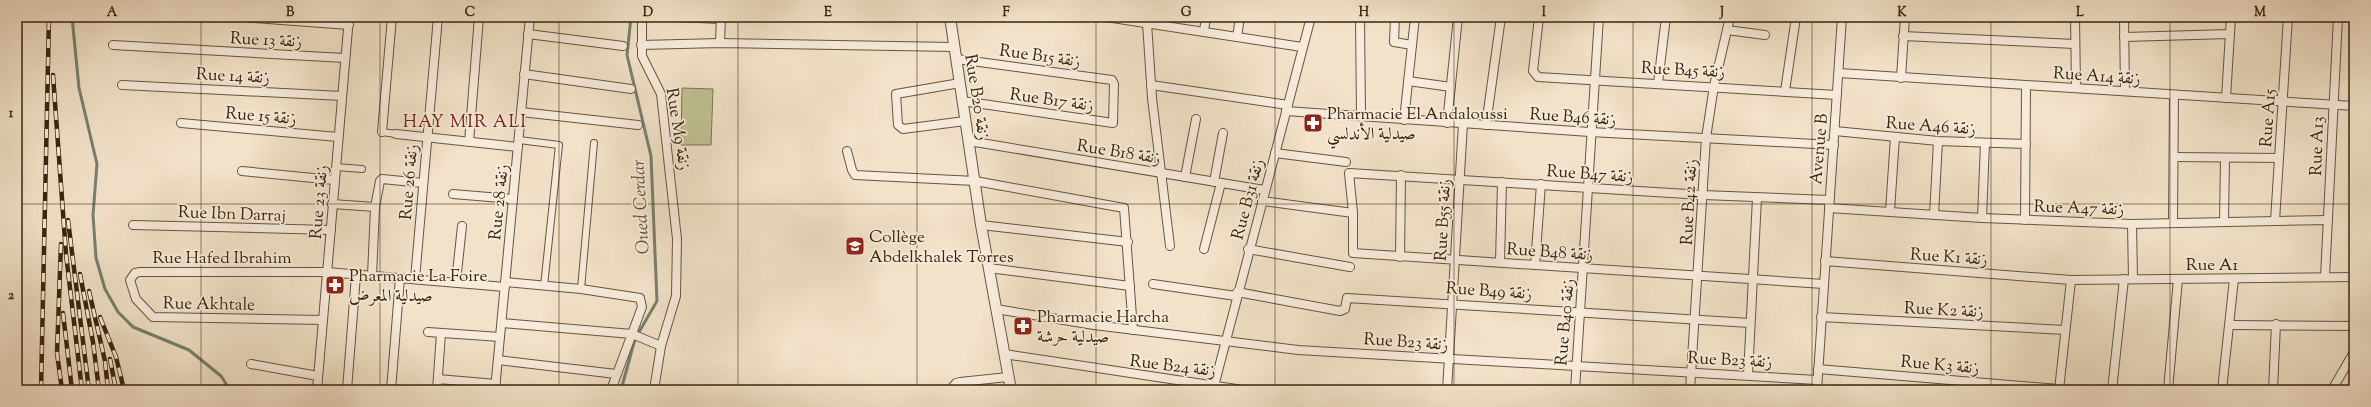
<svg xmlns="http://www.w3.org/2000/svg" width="2371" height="407" font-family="'Sorts Mill Goudy',Amiri,serif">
<rect width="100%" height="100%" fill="#f2e2c9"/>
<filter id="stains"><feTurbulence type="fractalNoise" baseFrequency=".005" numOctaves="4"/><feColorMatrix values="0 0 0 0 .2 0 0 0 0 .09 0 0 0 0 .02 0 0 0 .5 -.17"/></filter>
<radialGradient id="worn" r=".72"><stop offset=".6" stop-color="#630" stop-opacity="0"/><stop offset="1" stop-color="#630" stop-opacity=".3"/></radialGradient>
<path fill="#bfc293" stroke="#7c7450" d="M682 88 713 89 711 145H681Z"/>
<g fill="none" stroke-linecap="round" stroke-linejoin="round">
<g stroke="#74816f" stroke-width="3">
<path d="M72 17 79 88 97 164 93 215 96 258 105 289 118 312 133 327 189 350 221 376 230 390"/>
<path d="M621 390 635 339 657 301 651 156 627 55 631 17"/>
</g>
<defs>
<g id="pedestrian">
<path d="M382 132 396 134"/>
<path d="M519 140 559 145 544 286"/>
<path d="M336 167 362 169"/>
<path d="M581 289 594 143"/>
</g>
<g id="minor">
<path d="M241 17 349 25"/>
<path d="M642 17V56L661 94 677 239 676 296 661 346 654 390"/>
<path d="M678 17 720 19"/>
<path d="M1106 17 1302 47"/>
<path d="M1360 17 1361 117"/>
<path d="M1395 17 1394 42 1412 45"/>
<path d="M1539 17 1533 71 1538 77 1837 95"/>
<path d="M2075 17 2076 88"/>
<path d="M2124 17 2125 91"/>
<path d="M1147 23 1152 98 1170 246"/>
<path d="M1727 30 1765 35"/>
<path d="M1204 31 1206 17"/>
<path d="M528 34 623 46"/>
<path d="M1903 36 2075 44"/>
<path d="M1237 37 1240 17"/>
<path d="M2124 37 2230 34"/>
<path d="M720 43 721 17"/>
<path d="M113 45 345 58"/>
<path d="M641 45 720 43 954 47"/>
<path d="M957 59 1112 80 1114 84 1113 123 962 101"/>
<path d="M1839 73 2354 106"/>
<path d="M524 74 631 89"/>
<path d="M1901 78 1905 17"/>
<path d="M1408 81 1451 87"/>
<path d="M960 83 896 94 898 125 903 129 965 121"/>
<path d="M1658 83 1666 17"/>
<path d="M122 85 342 96"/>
<path d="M1151 85 1288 105"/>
<path d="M1785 91 1796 17"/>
<path d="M2226 98 2231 17"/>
<path d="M1286 111 1590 132 1834 145"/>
<path d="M521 112 638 125"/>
<path d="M1404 120 1415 17"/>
<path d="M181 123 338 137"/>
<path d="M1447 123 1458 17"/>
<path d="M1486 125 1501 17"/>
<path d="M1835 131 1938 141 2026 144"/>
<path d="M382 132 392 17"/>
<path d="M396 134 518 147"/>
<path d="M969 141 1264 190"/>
<path d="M469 142 479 17"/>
<path d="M847 151 852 170 855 175 975 181 1124 208 1133 330"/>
<path d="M1275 153 1346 162"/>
<path d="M2174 157 2279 158"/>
<path d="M242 171 334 180"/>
<path d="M1185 177 1196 119"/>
<path d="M1214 182 1223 133"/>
<path d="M453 194 513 199"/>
<path d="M1262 201 1353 213"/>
<path d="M332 204 375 207"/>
<path d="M1829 208 1982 218 2132 224 2328 220"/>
<path d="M1890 211 1895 137"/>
<path d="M1934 215 1938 141"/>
<path d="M1982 218 1985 143"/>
<path d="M2025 220 2026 85"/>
<path d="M2275 221 2288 17"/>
<path d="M2173 222 2174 95"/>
<path d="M2224 222 2225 158"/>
<path d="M2132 224 2133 279"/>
<path d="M133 225 331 230"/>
<path d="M981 225 1128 242"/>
<path d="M1204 249 1221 183"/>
<path d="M1248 249 1350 267"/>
<path d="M1400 257 1401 175"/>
<path d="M1825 261 2071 280 2354 277"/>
<path d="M1500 262 1502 182"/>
<path d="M1535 265 1541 184"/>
<path d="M989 268 1130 286"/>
<path d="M372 276 375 207 380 181 382 179 423 183"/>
<path d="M2325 277 2338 17"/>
<path d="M415 279 438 17"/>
<path d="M456 282 462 226"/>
<path d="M505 282 581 289 640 298 642 307 611 390"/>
<path d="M1153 284 1236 296"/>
<path d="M1824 284 1353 253V213L1349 173 1703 195 1829 200"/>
<path d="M1237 292 1340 311 1345 309 1347 298 1750 323"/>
<path d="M996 309 1094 325 1298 350 1817 380"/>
<path d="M1821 317 2065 330"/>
<path d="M323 320 153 317 136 299 130 280 135 273 140 272H327L505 287"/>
<path d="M502 323 632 334 661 346"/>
<path d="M2231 325 2354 326"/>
<path d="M428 332 500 337"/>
<path d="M1004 354 1243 390"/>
<path d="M498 360 616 374"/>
<path d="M251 364 318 376"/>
<path d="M1818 369 2059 389"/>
<path d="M1748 375 1757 198"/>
<path d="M438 379 496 384"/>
<path d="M317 390 349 17"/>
<path d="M347 390 356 275"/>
<path d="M391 390 400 278"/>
<path d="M437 390 441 333"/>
<path d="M495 390 530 17"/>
<path d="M950 390 956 383 960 382 1008 377"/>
<path d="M1213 390 1311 17"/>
<path d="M1447 390 1463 124"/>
<path d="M1575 390 1599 17"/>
<path d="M1690 390 1706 138 1714 86 1730 17"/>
<path d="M1817 390 1842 17"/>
<path d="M2059 390 2071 280"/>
<path d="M2112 390 2124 279"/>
<path d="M2168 390 2178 279"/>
<path d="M2222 390 2234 279"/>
<path d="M2273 390 2276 324"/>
<path d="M2332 390 2354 352"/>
</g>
<path id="tertiary" d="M950 17 981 225 1011 390"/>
</defs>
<use href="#pedestrian" stroke="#67553b" stroke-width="8"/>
<use href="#minor" stroke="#67553b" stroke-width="10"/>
<use href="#tertiary" stroke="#67553b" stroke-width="12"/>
<use href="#pedestrian" stroke="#f7ecdc" stroke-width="6"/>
<use href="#minor" stroke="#f7ecdc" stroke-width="8"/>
<use href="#tertiary" stroke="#f7ecdc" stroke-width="10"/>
<defs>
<g id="rail">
<path d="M53 75 66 254 82 390"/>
<path d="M68 220 89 390"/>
<path d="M61 244 57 353 62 390"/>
<path d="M80 274 93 342 99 390"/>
<path d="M89 291 105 361 108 390"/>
<path d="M63 313 72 390"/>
<path d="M100 317 116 357 124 390"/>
<path d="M110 359 116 390"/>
<path d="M41 390 49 17"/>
</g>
</defs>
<use href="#rail" stroke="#39260c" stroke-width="4.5"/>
<use href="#rail" stroke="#f7ecdc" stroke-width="3" stroke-dasharray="9" stroke-linecap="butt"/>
</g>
<path fill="none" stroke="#39260c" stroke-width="1" stroke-opacity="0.55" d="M201 17V390M380 17V390M559 17V390M738 17V390M917 17V390M1096 17V390M1275 17V390M1454 17V390M1633 17V390M1812 17V390M1991 17V390M2170 17V390M17 204H2354"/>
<defs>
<symbol id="pharmacy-square" viewBox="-11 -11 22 22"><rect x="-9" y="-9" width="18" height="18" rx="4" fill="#8f2418" stroke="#f7ecdc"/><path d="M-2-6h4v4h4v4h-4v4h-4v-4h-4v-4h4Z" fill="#fff"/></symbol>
<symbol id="school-square" viewBox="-11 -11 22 22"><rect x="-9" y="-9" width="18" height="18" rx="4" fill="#8f2418" stroke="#f7ecdc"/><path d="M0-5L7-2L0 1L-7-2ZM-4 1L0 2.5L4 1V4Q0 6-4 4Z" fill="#fff"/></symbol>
</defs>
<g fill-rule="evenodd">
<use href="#pharmacy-square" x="1302" y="112" width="22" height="22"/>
<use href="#school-square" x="844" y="235" width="22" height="22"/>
<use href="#pharmacy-square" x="324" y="274" width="22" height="22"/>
<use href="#pharmacy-square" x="1012" y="315" width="22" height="22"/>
</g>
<g text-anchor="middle" stroke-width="3.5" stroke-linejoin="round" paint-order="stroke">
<g font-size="17" fill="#39260c" stroke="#f7ecdc">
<text transform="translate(266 39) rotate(3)" y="6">Rue 13 زنقة</text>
<text transform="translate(1040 55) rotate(8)" y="6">Rue B15 زنقة</text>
<text transform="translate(1683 69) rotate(3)" y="6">Rue B45 زنقة</text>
<text transform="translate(233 75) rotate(3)" y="6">Rue 14 زنقة</text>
<text transform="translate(2097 75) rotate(4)" y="6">Rue A14 زنقة</text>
<text transform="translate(978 97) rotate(81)" y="6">Rue B20 زنقة</text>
<text transform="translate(1052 99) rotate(8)" y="6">Rue B17 زنقة</text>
<text transform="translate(261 115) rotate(5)" y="6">Rue 15 زنقة</text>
<text transform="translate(1573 116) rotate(4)" y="6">Rue B46 زنقة</text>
<text transform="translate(2267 118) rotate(-86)" y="6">Rue A15</text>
<text transform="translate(1931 125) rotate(4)" y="6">Rue A46 زنقة</text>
<text transform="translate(679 129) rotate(81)" y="6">Rue M9 زنقة</text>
<text transform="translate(2316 146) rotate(-88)" y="6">Rue A13</text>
<text transform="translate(1818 149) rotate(-85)" y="6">Avenue B</text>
<text transform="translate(1119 151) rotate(9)" y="6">Rue B18 زنقة</text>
<text transform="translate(1590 173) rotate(4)" y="6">Rue B47 زنقة</text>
<text transform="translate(408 182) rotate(-85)" y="6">Rue 26 زنقة</text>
<text transform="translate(1247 199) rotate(-75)" y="6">Rue B31 زنقة</text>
<text transform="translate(318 202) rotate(-85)" y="6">Rue 23 زنقة</text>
<text transform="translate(498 202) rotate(-84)" y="6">Rue 28 زنقة</text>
<text transform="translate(1688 202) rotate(-87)" y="6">Rue B42 زنقة</text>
<text transform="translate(2079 207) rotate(2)" y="6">Rue A47 زنقة</text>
<text transform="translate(232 213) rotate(2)" y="6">Rue Ibn Darraj</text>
<text transform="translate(1442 220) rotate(-87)" y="6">Rue B55 زنقة</text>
<text transform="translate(1550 251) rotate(4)" y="6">Rue B48 زنقة</text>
<text transform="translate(1949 256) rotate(4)" y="6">Rue K1 زنقة</text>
<text x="222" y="263">Rue Hafed Ibrahim</text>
<text x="2212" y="270">Rue A1</text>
<text transform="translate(1489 290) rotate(4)" y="6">Rue B49 زنقة</text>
<text transform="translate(209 303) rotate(1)" y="6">Rue Akhtale</text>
<text transform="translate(1944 309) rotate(3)" y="6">Rue K2 زنقة</text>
<text transform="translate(1564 322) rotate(-85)" y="6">Rue B40 زنقة</text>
<text transform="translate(1406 341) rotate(4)" y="6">Rue B23 زنقة</text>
<text transform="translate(1730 359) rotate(3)" y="6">Rue B23 زنقة</text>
<text transform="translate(1940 364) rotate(5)" y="6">Rue K3 زنقة</text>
<text transform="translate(1173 365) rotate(7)" y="6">Rue B24 زنقة</text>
</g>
<g font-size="17" fill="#39260c" stroke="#f7ecdc" text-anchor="start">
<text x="1327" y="119">Pharmacie El Andaloussi<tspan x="1327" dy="20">صيدلية الأندلسي</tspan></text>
<text x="869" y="242">Collège<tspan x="869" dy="20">Abdelkhalek Torres</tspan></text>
<text x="349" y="281">Pharmacie La Foire<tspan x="349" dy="20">صيدلية المعرض</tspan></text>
<text x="1037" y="322">Pharmacie Harcha<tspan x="1037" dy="20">صيدلية حرشة</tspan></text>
</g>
<g font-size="18" letter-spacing="1" fill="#7a1f14" stroke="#f7ecdc">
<text x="465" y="127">HAY MIR ALI</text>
</g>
<g font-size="18" font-style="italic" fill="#57543e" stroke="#f7ecdc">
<text transform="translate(640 207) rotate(-93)" y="6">Oued Cerdar</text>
</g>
</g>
<rect width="2371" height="407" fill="none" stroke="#f2e2c9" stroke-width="44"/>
<rect x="22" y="22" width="2327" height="363" fill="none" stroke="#39260c" stroke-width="1.5"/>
<g font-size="13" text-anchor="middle" font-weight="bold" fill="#39260c">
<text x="112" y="16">A</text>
<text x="290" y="16">B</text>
<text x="470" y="16">C</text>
<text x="648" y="16">D</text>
<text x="828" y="16">E</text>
<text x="1006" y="16">F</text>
<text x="1186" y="16">G</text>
<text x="1364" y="16">H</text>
<text x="1544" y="16">I</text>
<text x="1722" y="16">J</text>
<text x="1902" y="16">K</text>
<text x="2080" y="16">L</text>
<text x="2260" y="16">M</text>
<text x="11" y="117">1</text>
<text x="11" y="299">2</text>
</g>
<rect width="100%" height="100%" filter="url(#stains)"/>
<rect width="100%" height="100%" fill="url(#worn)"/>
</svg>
